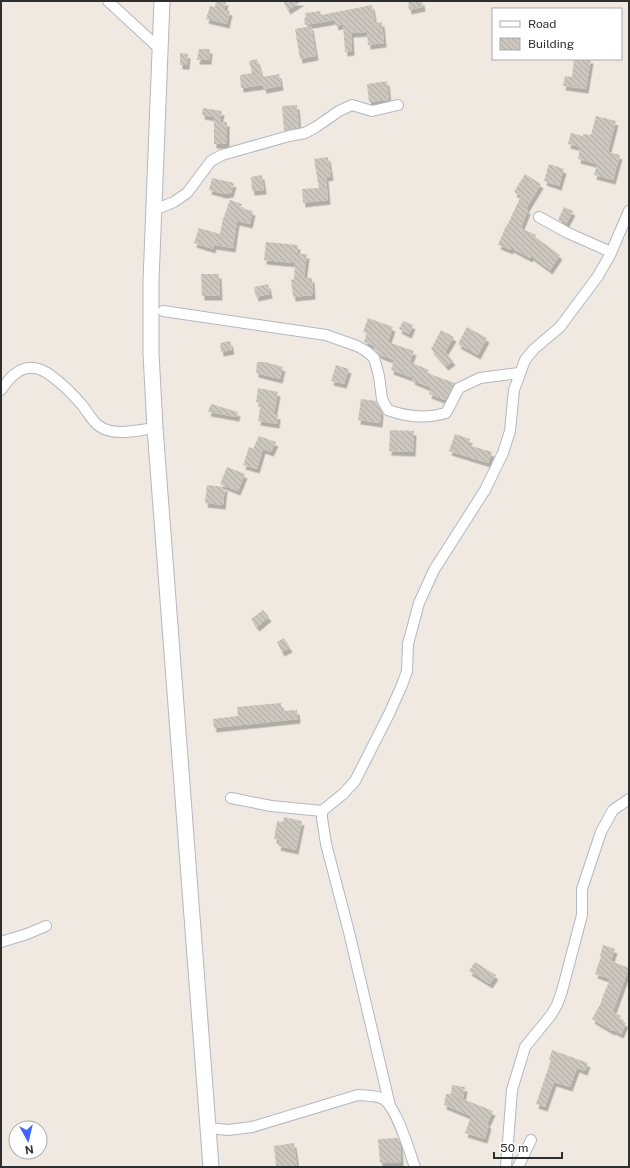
<svg xmlns="http://www.w3.org/2000/svg" width="630" height="1168" font-family="'Public Sans',sans-serif">
<defs>
<pattern id="building-back-hatch" width="6" height="6" patternUnits="userSpaceOnUse"><rect width="6" height="6" fill="#cbc7bf"/><path d="M-1 5l2 2M0 0l6 6M5-1l2 2" fill="none" stroke="#afaba4"/></pattern>
<filter id="shadow"><feDropShadow dx="2.5" dy="4.5" stdDeviation="0" flood-color="#0004"/></filter>
</defs>
<rect width="100%" height="100%" fill="#efe9e1"/>
<g fill="url(#building-back-hatch)" filter="url(#shadow)">
<path d="M216 1H226L224 10 230 11 227 24 206 19 210 6 215 7Z"/>
<path d="M283 1H302L288 10Z"/>
<path d="M408 1H422L423 7 409 10Z"/>
<path d="M372 5 375 23 382 22 384 43 368 45 367 32 351 33 352 51 345 52 343 24 336 26 335 20 305 25 304 18H306L305 13 320 11 321 15Z"/>
<path d="M311 26 316 56 300 59 295 29Z"/>
<path d="M199 49H210L209 60H197Z"/>
<path d="M180 53 188 54 187 65H180Z"/>
<path d="M257 59 262 77 279 74 281 86 264 89 263 85 241 88 240 75 252 73 249 61Z"/>
<path d="M574 59H591L586 89 563 86 565 76 572 77Z"/>
<path d="M387 81 389 100 369 102 367 84Z"/>
<path d="M297 105 299 127 284 131 282 106Z"/>
<path d="M203 108 222 111 220 122H227V144H214V117L202 115Z"/>
<path d="M596 116 616 121 608 152 620 155 613 180 594 175 597 164 578 159 580 147 568 144 571 133 583 136V134L591 135Z"/>
<path d="M328 157 331 176 326 177 328 200 303 203 302 189 319 188 314 159Z"/>
<path d="M549 164 564 169 559 186 544 181Z"/>
<path d="M525 174 541 184 526 209 528 210 521 228 536 235 535 237 560 255 550 270 531 256 530 258 511 248V250L498 245 506 226H507L521 196 514 192Z"/>
<path d="M262 175 264 190 252 191 251 177Z"/>
<path d="M212 178 234 183 231 193 224 194 209 190Z"/>
<path d="M230 200 242 204 240 208 253 211 250 224 237 221 233 248 214 245 213 249 194 243 199 228 220 234 223 219Z"/>
<path d="M564 207 573 211 566 224 558 220Z"/>
<path d="M266 242 298 245 297 254H307L304 278H312L313 295 293 297 291 280 294 279 295 263 264 260Z"/>
<path d="M201 274H219L220 296H202Z"/>
<path d="M268 284 270 294 256 297 254 287Z"/>
<path d="M368 318 393 327 388 342 414 351 410 362 429 370 427 373 455 383 445 400 429 394 431 388 412 380 413 378 391 370 394 360 380 355 374 349 375 346 364 342 367 333 363 332Z"/>
<path d="M403 321 413 325 409 334 399 329Z"/>
<path d="M467 327 487 338 478 355 458 344Z"/>
<path d="M441 330 454 337 445 352 453 361 446 366 431 349Z"/>
<path d="M230 341 232 350 221 352 220 343Z"/>
<path d="M257 362H265L283 367 280 379 256 373Z"/>
<path d="M336 365 349 369 344 384 331 381Z"/>
<path d="M258 388 278 392 274 414 278 415 277 424 258 421 261 403 256 402Z"/>
<path d="M361 399 376 401 381 411 380 423 358 420Z"/>
<path d="M211 404 238 412 237 417 208 412Z"/>
<path d="M390 430 414 431 413 452 389 451Z"/>
<path d="M455 434 470 439 468 445 492 452 488 463 449 451Z"/>
<path d="M259 436 276 442 271 452 263 449 257 469 243 465 249 447 253 449Z"/>
<path d="M227 467 245 474 238 491 220 484Z"/>
<path d="M207 485 225 487 223 505 205 503Z"/>
<path d="M263 610 269 617 257 627 251 619Z"/>
<path d="M284 638 290 648 282 652 277 642Z"/>
<path d="M281 703 282 711 297 710 298 719 214 728 213 719 238 716 237 707Z"/>
<path d="M284 817 302 821 296 850 278 846 280 840 274 839 277 821 283 822Z"/>
<path d="M603 945 615 949 611 961 629 968 613 1012 621 1016 619 1019 626 1023 621 1034 613 1030 612 1031 592 1019 602 1001H601L610 979 595 974 601 956H600Z"/>
<path d="M475 962 496 975 490 984 469 971Z"/>
<path d="M552 1050 588 1063 585 1071 577 1068 570 1087 554 1082 545 1107 536 1104 551 1060H549Z"/>
<path d="M452 1085 465 1087 463 1099 493 1111 487 1124H489L485 1139 465 1133 471 1116 444 1105 446 1094H451Z"/>
<path d="M398 1138 400 1143 401 1162 380 1163 378 1139Z"/>
<path d="M294 1143 297 1166 276 1167 274 1146Z"/>
</g>
<g fill="none" stroke-linecap="round" stroke-linejoin="round">
<defs>
<g id="street">
<path d="M108 1 161 50"/>
<path d="M154 210 174 202 187 193 211 161 222 155 289 136 305 133 316 127 339 111 352 105 372 111 398 105"/>
<path d="M539 217 568 233 611 252"/>
<path d="M163 311 326 335 357 346 366 351 374 358 379 376 382 399 388 410C407 417 426 419 446 413L459 388 480 378 519 373"/>
<path d="M1 390C5 385 9 378 15 374 34 358 53 376 67 389 72 394 77 399 82 405 87 411 92 421 99 426 114 437 138 430 155 428"/>
<path d="M231 798 271 806 322 811"/>
<path d="M1 942 27 934 46 926"/>
<path d="M390 1106 349 932 326 844 322 818V811L343 794 355 781 389 714 402 685 407 671 408 644 419 603 434 570 485 490 503 453 510 431 514 390 525 360 534 349 560 327 598 276 610 255 629 211"/>
<path d="M208 1128 228 1130 252 1127 358 1095C366 1096 376 1095 383 1099 397 1107 409 1151 415 1167"/>
<path d="M506 1167 512 1090 525 1047 551 1015 557 1005 562 991 582 915V889L601 832 613 810 629 799"/>
<path d="M518 1167 531 1140"/>
</g>
<path id="secondary" d="M162 1 151 281V353L155 428 211 1167"/>
</defs>
<use href="#street" stroke="#b4b7c1" stroke-width="12"/>
<use href="#secondary" stroke="#b4b7c1" stroke-width="17"/>
<use href="#street" stroke="#fff" stroke-width="10"/>
<use href="#secondary" stroke="#fff" stroke-width="15"/>
</g>
<rect width="630" height="1168" fill="none" stroke="#2e2e2e" stroke-width="4"/>
<rect x="492" y="8" width="130" height="52" fill="#ffffff" stroke="#ababab"/>
<rect x="500" y="21" width="20" height="6" fill="#ffffff" stroke="#ababab"/>
<text x="528" y="28" font-size="12" fill="#2e2e2e">Road</text>
<rect x="500" y="38" width="20" height="12" fill="url(#building-back-hatch)" stroke="#ababab"/>
<text x="528" y="48" font-size="12" fill="#2e2e2e">Building</text>
<g transform="translate(28 1140) rotate(172)"><circle r="19" fill="#ffffff" stroke="#ababab"/>
<path d="M0-3L7 15L0 10L-7 15Z" fill="#4264fb"/>
<text y="-6" font-size="11" font-weight="bold" text-anchor="middle" fill="#2e2e2e">N</text>
</g>
<path d="M494 1152v6h68v-6" fill="none" stroke="#2e2e2e" stroke-width="2"/>
<text x="500" y="1152" font-size="12" fill="#2e2e2e" stroke="#ffffff" stroke-width="3" paint-order="stroke">50 m</text>
</svg>
